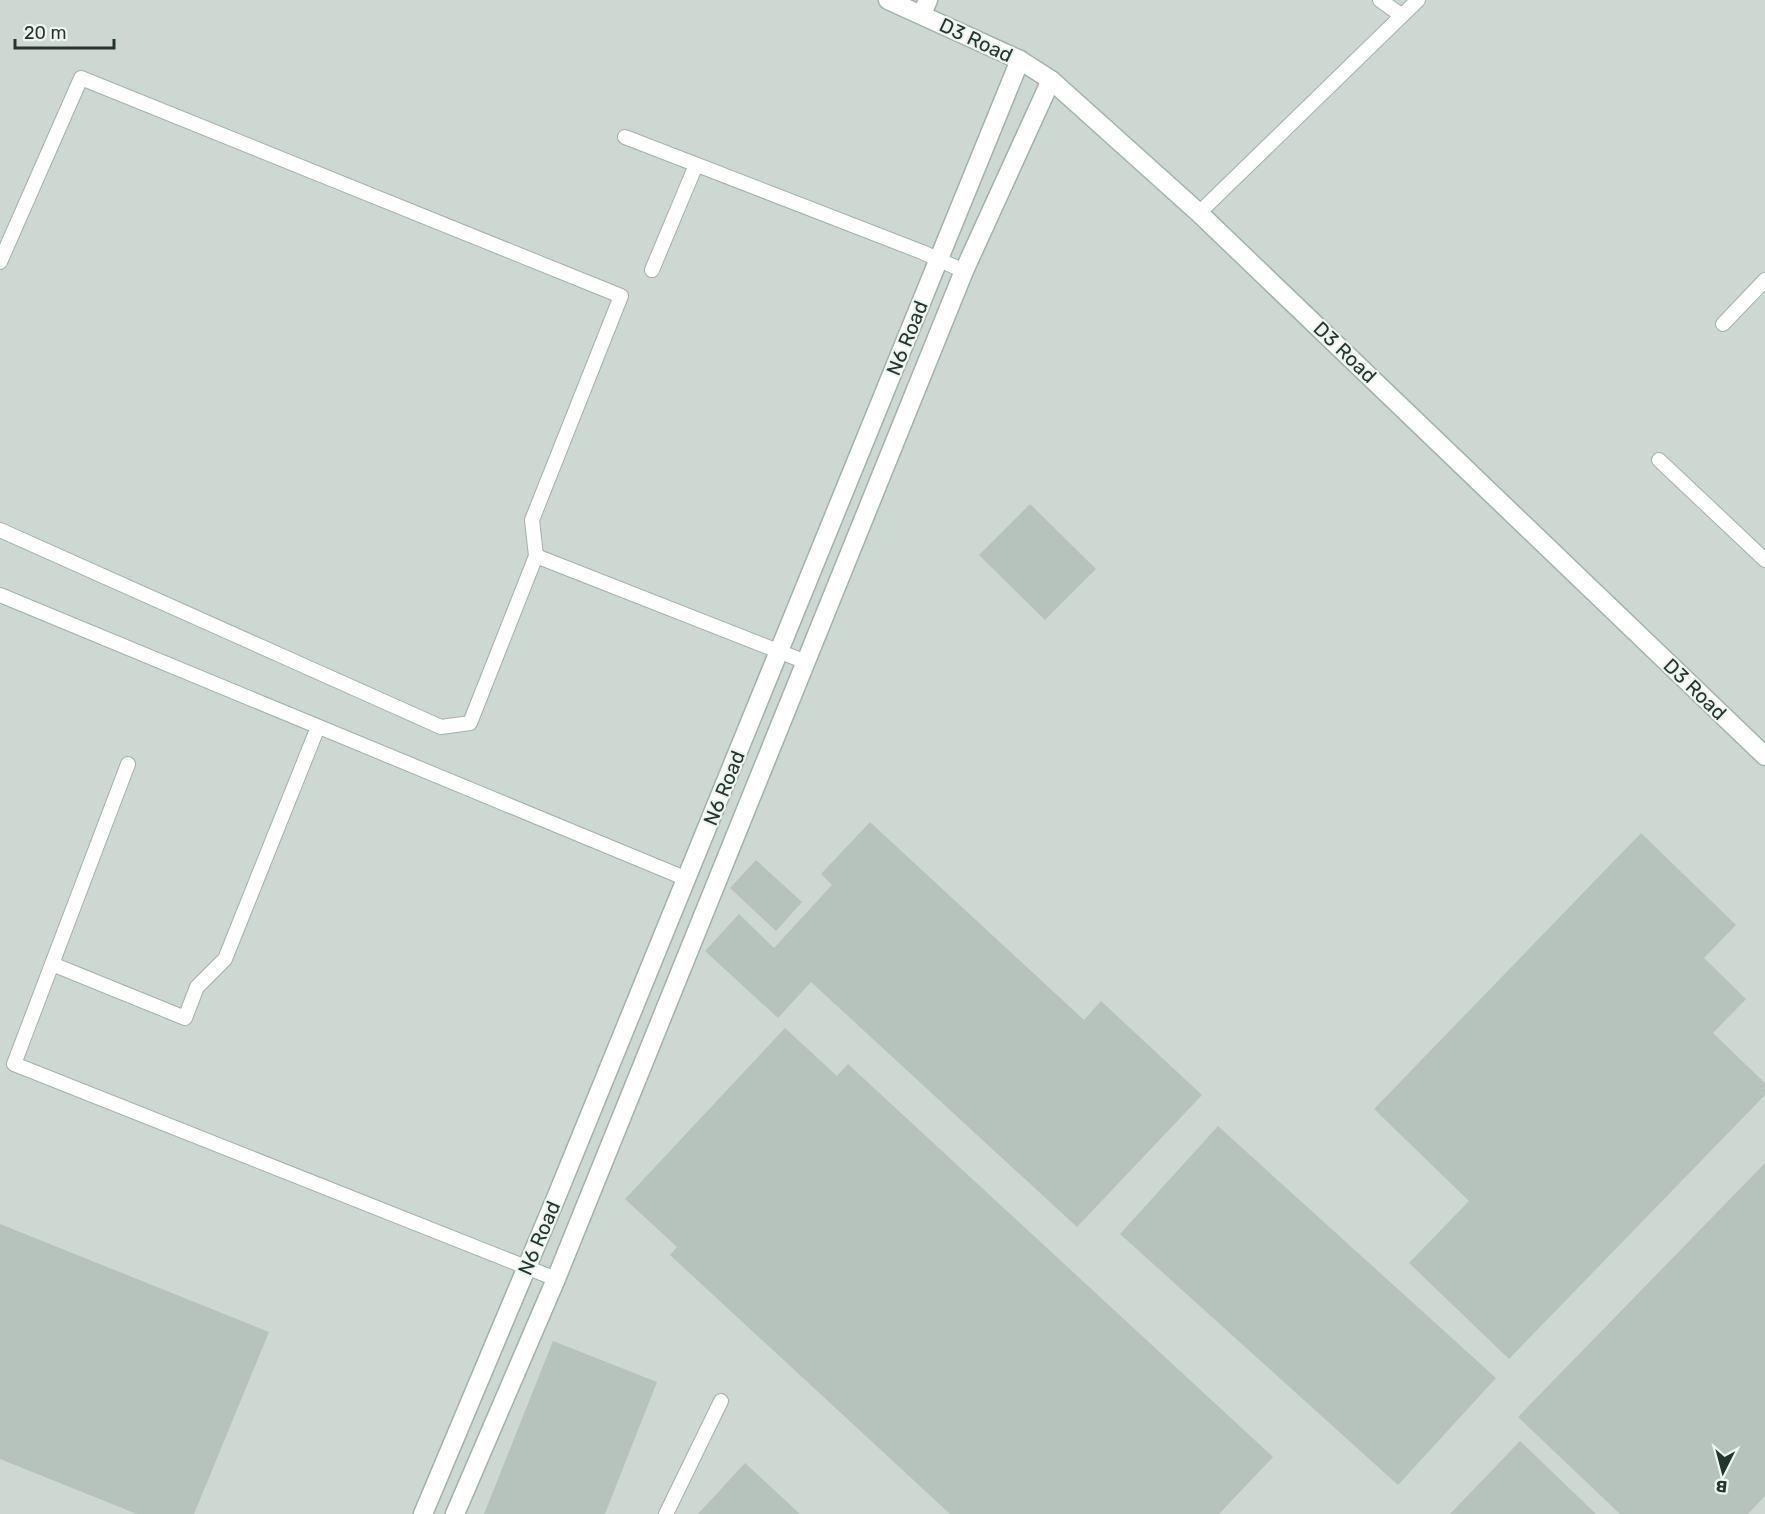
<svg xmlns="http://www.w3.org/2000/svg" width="1765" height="1514" font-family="Rubik,sans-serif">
<rect width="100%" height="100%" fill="#dfe9e3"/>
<rect fill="#ced8d2" x="0" y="0" width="1765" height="1514"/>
<g fill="#b5c3bc">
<path d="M1030 504 1096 569 1045 620 979 555Z"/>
<path d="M870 822 1084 1020 1101 1001 1202 1095 1077 1227 811 982 778 1018 705 951 739 914 774 948 832 885 821 874Z"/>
<path d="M1641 833 1736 925 1704 958 1746 999 1713 1033 1765 1083V1095L1509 1359 1409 1263 1469 1201 1374 1109Z"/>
<path d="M756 860 802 902 776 931 730 888Z"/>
<path d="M785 1028 837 1076 848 1064 1273 1457 1219 1514H950L670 1255 677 1247 625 1199Z"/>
<path d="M1218 1126 1496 1378 1398 1485 1120 1234Z"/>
<path d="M1765 1163V1496L1748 1514H1620L1518 1417Z"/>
<path d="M0 1224 269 1332 194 1514H137L0 1459Z"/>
<path d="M553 1341 657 1382 605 1514H484Z"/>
<path d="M1520 1441 1596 1514H1450Z"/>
<path d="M745 1463 800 1514H698Z"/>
</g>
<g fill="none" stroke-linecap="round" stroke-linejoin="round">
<defs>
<g id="lane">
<path d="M1380 0 1401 15"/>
<path d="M625 137 922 252 964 271"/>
<path d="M1199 213 1418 0"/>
<path d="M0 262 81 78 621 296 532 520 536 556 470 723 441 727 0 530"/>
<path d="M652 270 696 165"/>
<path d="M1723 324 1765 280"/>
<path d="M1659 460 1765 560"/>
<path d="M536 556 806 662"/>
<path d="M0 595 687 879"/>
<path d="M128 764 14 1064 556 1279"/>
<path d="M52 964 185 1018 197 987 225 959 318 727"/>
<path d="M666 1514 721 1401"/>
</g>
<path id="street" d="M922 14 928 0"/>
<g id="secondary">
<path d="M888 0 1020 60 1051 80 1199 213 1765 756"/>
<path d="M423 1514 558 1193 1020 60"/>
<path d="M455 1514 556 1279 964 271 1051 80"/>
</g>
</defs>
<use href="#lane" stroke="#a3b0a9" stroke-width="16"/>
<use href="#street" stroke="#a3b0a9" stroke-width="21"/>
<use href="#secondary" stroke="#a0b3a9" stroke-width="21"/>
<use href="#lane" stroke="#fff" stroke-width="14"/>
<use href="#street" stroke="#fff" stroke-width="18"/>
<use href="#secondary" stroke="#fff" stroke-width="18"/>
</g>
<g text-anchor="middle" stroke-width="4.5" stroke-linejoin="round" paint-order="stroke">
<g font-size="20" fill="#22362e" stroke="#eff6f1">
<text transform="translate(976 40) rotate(25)" y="7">D3 Road</text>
<text transform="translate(907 338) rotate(-68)" y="7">N6 Road</text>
<text transform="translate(1345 352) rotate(44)" y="7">D3 Road</text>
<text transform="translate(1695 689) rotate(44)" y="7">D3 Road</text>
<text transform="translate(724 788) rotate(-68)" y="7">N6 Road</text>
<text transform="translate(539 1238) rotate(-67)" y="7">N6 Road</text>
</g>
</g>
<g transform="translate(1723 1472) rotate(186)" stroke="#eff6f1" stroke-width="4.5" paint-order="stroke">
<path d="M0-4.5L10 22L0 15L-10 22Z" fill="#22362e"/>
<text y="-9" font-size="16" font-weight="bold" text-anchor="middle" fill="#22362e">B</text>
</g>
<path d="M15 39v9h99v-9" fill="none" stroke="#22362e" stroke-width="3"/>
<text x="24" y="39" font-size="18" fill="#22362e" stroke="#eff6f1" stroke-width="4.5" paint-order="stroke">20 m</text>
</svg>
